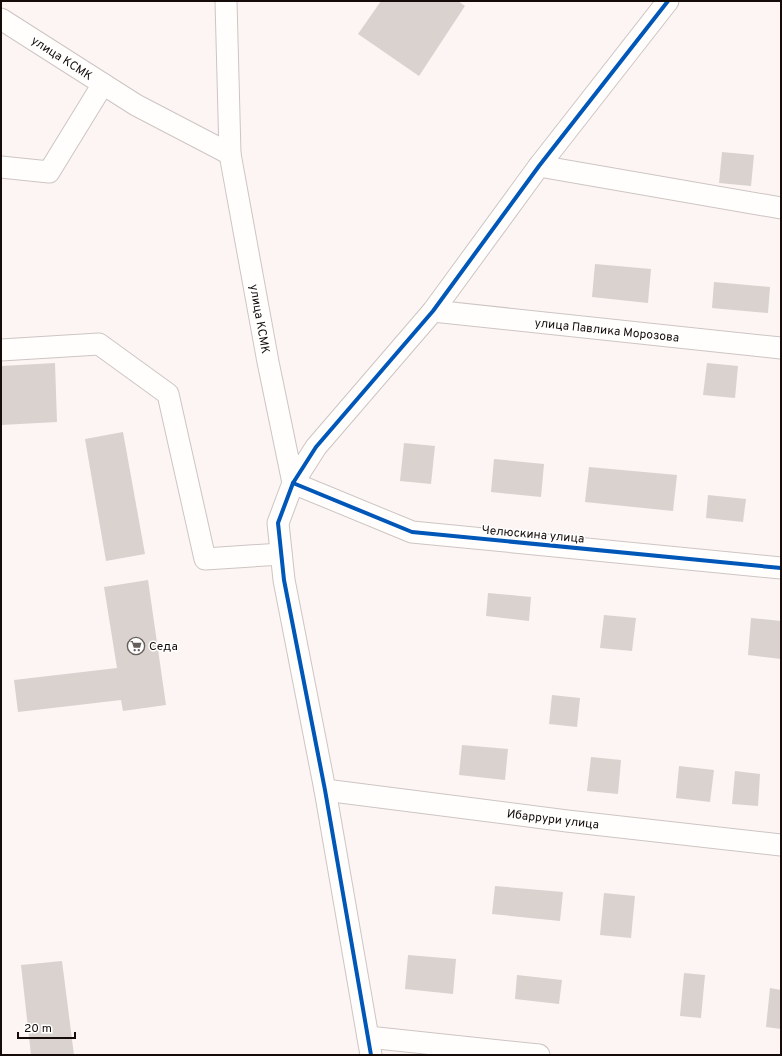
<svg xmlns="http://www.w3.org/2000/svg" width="782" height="1056" font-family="Overpass,sans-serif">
<rect width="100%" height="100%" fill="#fcf5f4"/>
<g fill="#dad2cf">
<path d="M381 1H458L465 6 419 76 358 34Z"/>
<path d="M722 152 754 155 751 186 719 183Z"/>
<path d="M595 264 651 269 648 303 592 297Z"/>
<path d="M714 282 770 287 768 313 712 308Z"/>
<path d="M55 363 57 422 1 425V366Z"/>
<path d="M707 363 738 366 735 398 703 395Z"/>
<path d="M123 432 145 554 106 561 85 439Z"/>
<path d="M404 443 435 446 431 484 400 481Z"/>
<path d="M494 459 544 464 541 497 491 492Z"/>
<path d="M589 467 677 475 673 511 585 502Z"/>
<path d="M708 495 746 499 743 522 706 518Z"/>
<path d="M148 580 166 705 123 711 121 700 18 712 14 680 117 668 104 587Z"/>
<path d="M488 593 531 597 529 621 486 616Z"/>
<path d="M604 615 636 618 632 651 600 648Z"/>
<path d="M751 618 781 621V659L748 655Z"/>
<path d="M552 695 580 698 577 727 549 724Z"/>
<path d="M462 745 508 749 505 780 459 775Z"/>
<path d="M591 757 621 760 618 794 587 791Z"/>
<path d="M679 766 714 770 710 802 676 798Z"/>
<path d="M735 771 760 774 758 806 732 804Z"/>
<path d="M495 886 563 892 560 921 492 914Z"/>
<path d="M604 893 635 896 631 938 600 935Z"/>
<path d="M408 955 456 959 453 994 405 989Z"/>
<path d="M62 961 74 1055H31L21 965Z"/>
<path d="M684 973 705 975 701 1018 680 1016Z"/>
<path d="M517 975 562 980 559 1004 515 999Z"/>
<path d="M770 988 781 990V1029L766 1027Z"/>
</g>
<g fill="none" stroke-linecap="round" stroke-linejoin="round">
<defs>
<g id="minor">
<path d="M226 1 230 154 268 362 293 483"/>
<path d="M1 19 136 105 230 154"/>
<path d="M539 166 781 208"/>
<path d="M1 167 49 172 103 84"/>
<path d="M433 311 781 348"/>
<path d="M1 350 99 344 168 394 205 559 281 554"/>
<path d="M293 483 412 532 781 568"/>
<path d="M325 790 567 821 781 845"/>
<path d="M368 1037 539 1055"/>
<path d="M371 1055 325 790 284 580 278 523 293 483 316 447 433 311 539 166 668 1"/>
</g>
</defs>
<use href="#minor" stroke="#cdc5c3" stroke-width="23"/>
<use href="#minor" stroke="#fffefd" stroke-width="21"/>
<defs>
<g id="cycleway">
<path d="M293 483 412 532 781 568"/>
<path d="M371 1055 325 790 284 580 278 523 293 483 316 447 433 311 539 166 668 1"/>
</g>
</defs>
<use href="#cycleway" stroke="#fff" stroke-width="6"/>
<use href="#cycleway" stroke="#0057b8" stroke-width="4"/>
</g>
<defs>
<symbol id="supermarket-ring" viewBox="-11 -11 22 22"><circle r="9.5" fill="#fff" stroke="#665e5b" stroke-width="1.5"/><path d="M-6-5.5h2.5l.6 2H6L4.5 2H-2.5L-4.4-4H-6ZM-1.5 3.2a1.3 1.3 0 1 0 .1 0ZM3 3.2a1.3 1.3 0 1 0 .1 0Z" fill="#665e5b"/></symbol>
</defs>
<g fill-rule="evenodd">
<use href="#supermarket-ring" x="126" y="636" width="20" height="20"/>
</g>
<g text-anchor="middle" stroke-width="3" stroke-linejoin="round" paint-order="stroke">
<g font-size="12" fill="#150c09" stroke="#fff">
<text transform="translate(62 58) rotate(33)" y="4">улица КСМК</text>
<text transform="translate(260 319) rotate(80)" y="4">улица КСМК</text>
<text transform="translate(607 330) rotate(6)" y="4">улица Павлика Морозова</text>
<text transform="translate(533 534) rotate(5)" y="4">Челюскина улица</text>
<text transform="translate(553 819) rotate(7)" y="4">Ибаррури улица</text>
</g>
<g font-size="12" fill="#150c09" stroke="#fff" text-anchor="start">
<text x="149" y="650">Седа</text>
</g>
</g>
<rect width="782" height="1056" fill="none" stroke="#150c09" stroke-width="4"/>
<path d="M18 1032v6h57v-6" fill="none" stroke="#150c09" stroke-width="2"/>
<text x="24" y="1032" font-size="12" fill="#150c09" stroke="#ffffff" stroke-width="3" paint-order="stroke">20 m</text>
</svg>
